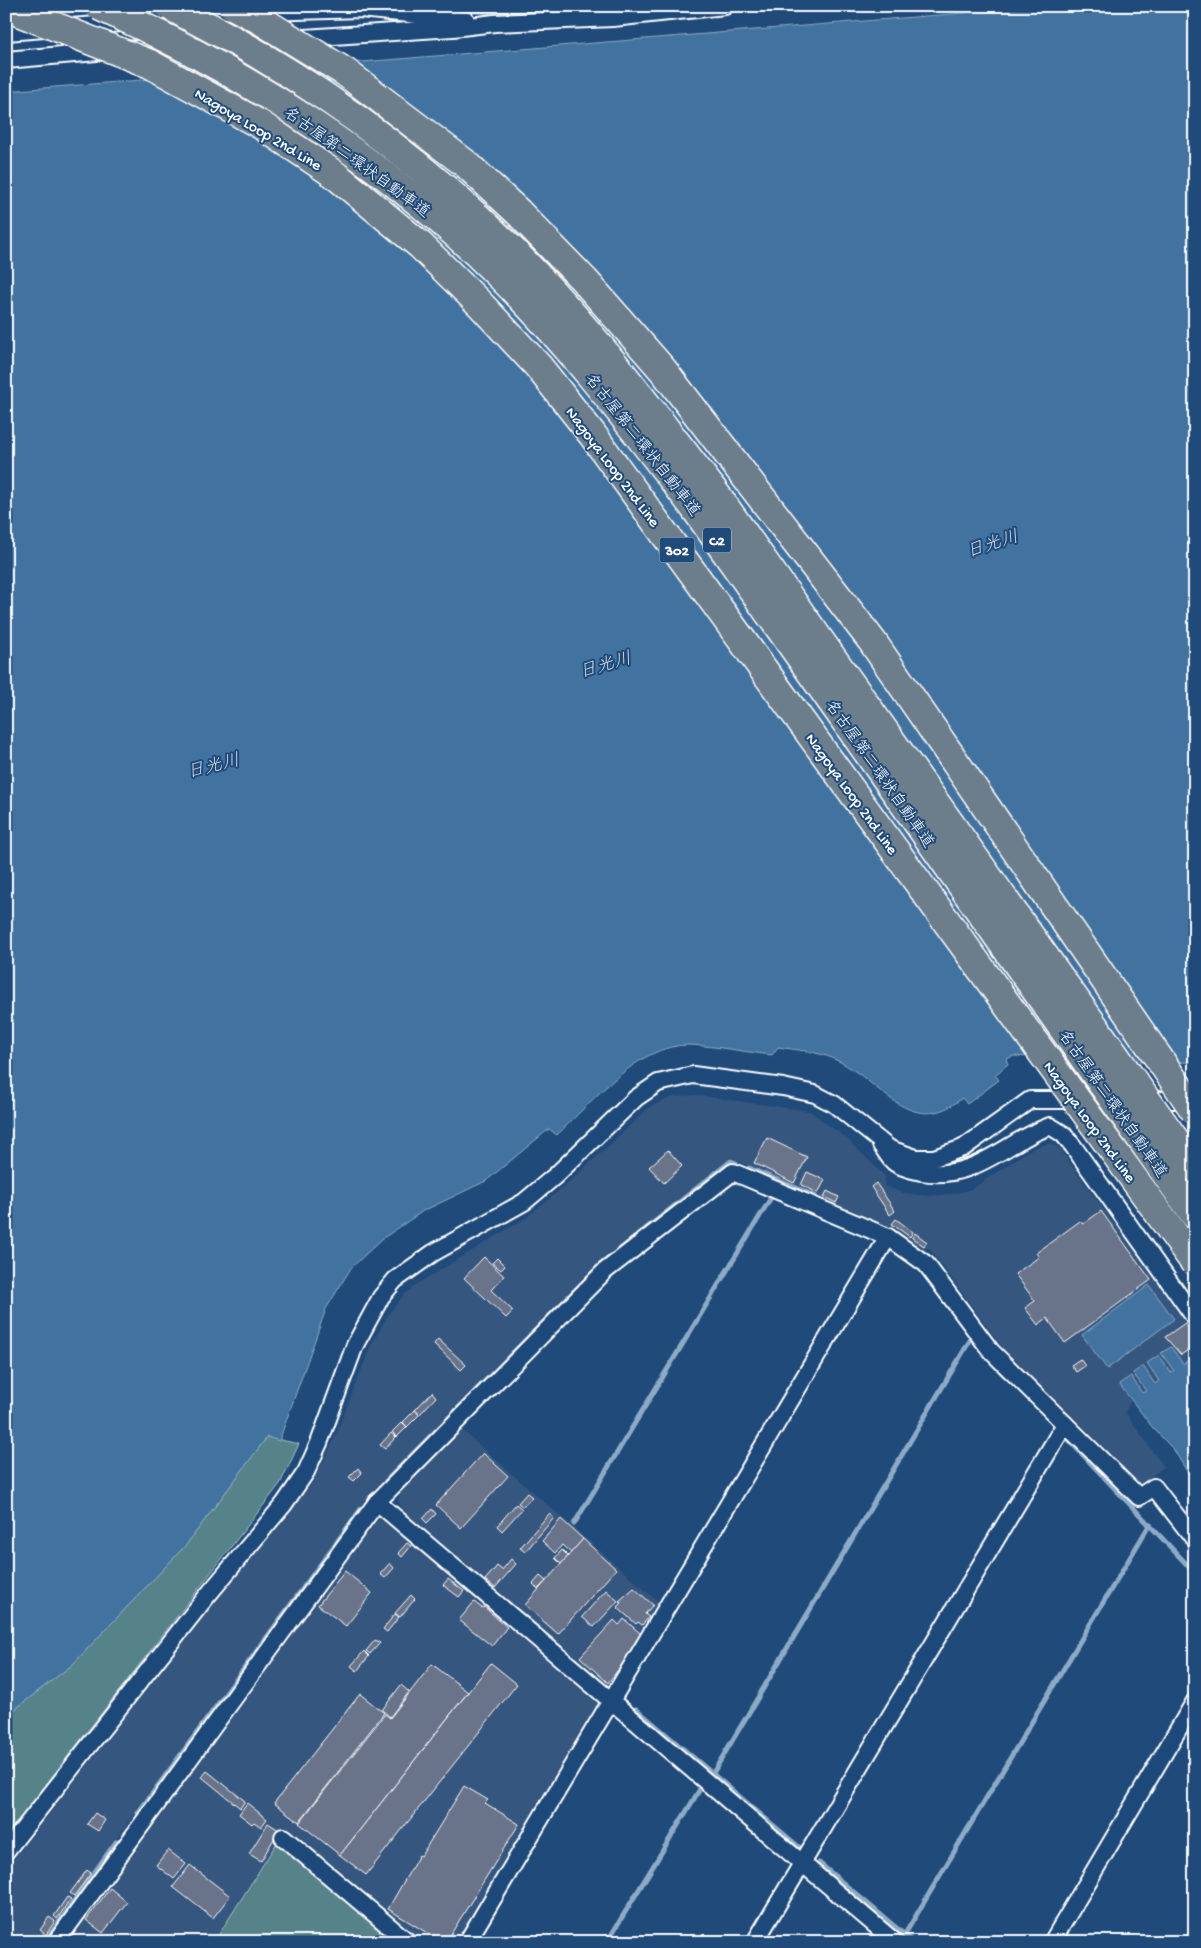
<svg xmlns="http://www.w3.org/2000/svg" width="1201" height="1948" font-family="'Gochi Hand','Klee One',sans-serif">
<rect width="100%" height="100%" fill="#1f4a7a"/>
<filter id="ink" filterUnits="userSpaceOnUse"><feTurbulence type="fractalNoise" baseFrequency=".02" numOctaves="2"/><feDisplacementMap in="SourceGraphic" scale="10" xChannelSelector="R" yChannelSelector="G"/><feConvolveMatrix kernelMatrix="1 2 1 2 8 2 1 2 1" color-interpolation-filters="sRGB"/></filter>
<g filter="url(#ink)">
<g fill="#35567e">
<path d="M696 1095 810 1111 846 1138 886 1177 884 1186 904 1193 928 1196 953 1194 972 1189 1034 1147 1052 1143 1060 1149 1195 1335V1356L1171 1373 1147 1363 1160 1381 1156 1384 1143 1366 1133 1373 1146 1391 1143 1393 1119 1384 1131 1401 1125 1412 1164 1467 1134 1489 1104 1447 1005 1351 929 1248 924 1249 888 1228 731 1158 598 1263 385 1479 356 1513 188 1740 42 1942H6V1869L217 1599 313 1482 332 1444 371 1345 390 1312 404 1295 417 1284 526 1218 575 1177 651 1106 673 1097Z"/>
<path d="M461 1429 663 1606 609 1690 402 1511 398 1499 403 1489Z"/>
<path d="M379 1517 603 1705 461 1942H419L284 1832 216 1939 219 1942H68Z"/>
</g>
<g fill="#57828a" stroke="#abc0c4">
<path d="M364 6H664L531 16Z"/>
<path d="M267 1437 299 1444 280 1484 6 1836V1716L72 1665 186 1545Z"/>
<path d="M278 1841 398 1942H219L216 1939Z"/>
</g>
<g fill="#4373a0" stroke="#8eabc6">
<path d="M1049 6H1195V1062L1111 1063 1014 1056 1006 1059 1008 1064 995 1075 999 1080 967 1104 962 1098C910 1141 880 1079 834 1059 816 1051 796 1050 778 1047L772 1055C745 1052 716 1046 689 1045 638 1044 591 1103 557 1135L549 1129 486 1181 423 1211 382 1239 351 1268 326 1309 279 1441 267 1437 186 1545 72 1665 6 1716V91Z"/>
<path d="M1149 1285 1174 1319 1107 1369 1082 1335Z"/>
<path d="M1171 1347 1183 1364 1195 1356V1485L1174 1450 1153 1428 1119 1384 1131 1376 1142 1393 1146 1391 1133 1373 1143 1366 1155 1384 1159 1381 1147 1363 1159 1355 1171 1373 1174 1371 1161 1353Z"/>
</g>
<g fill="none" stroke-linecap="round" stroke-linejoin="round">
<g stroke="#8eabc6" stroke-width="5">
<path d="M749 1168 815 1196"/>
<path d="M982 1352 1004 1375"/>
<path d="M1067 1438 1195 1573"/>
<path d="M386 1481 600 1265 731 1161 736 1163"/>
<path d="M574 1524 772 1196"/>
<path d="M636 1709 800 1848"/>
<path d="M713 1773 972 1337"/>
<path d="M138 1813 361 1509"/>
<path d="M819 1863 913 1942"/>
<path d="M905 1934 1150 1524"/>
<path d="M45 1942 116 1842"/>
<path d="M607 1942 700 1789"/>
<path d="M1194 1942 1195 1941"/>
</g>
</g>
<g fill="#697389" stroke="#fff">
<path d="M767 1138 807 1157 794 1183 754 1163Z"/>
<path d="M668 1150 682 1166 664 1183 649 1167Z"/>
<path d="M807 1172 825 1180 818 1193 801 1185Z"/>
<path d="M876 1183 895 1211 890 1215 871 1187Z"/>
<path d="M827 1191 839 1197 836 1203 824 1197Z"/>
<path d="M1101 1211 1151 1280 1065 1343 1047 1318 1038 1325 1025 1308 1035 1301 1015 1274 1039 1257 1036 1253 1080 1221 1083 1224Z"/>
<path d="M896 1219 913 1232 910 1237 892 1224Z"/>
<path d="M915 1233 927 1242 924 1246 912 1238Z"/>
<path d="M484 1257 504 1276 491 1290 513 1311 506 1318 464 1278Z"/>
<path d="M497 1258 505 1266 501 1270 492 1263Z"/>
<path d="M1185 1323 1195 1337V1345L1181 1355 1165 1337Z"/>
<path d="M438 1339 466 1365 461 1370 434 1344Z"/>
<path d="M1080 1359 1085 1366 1076 1372 1071 1365Z"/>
<path d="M432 1392 436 1397 420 1414 415 1410Z"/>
<path d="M415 1410 419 1415 407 1427 403 1422Z"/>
<path d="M402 1422 407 1427 397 1437 392 1432Z"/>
<path d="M391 1433 396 1437 385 1449 380 1445Z"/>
<path d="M483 1453 508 1476 461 1528 436 1505Z"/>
<path d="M358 1468 362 1473 354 1481 349 1477Z"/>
<path d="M527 1493 532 1497 523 1507 518 1503Z"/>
<path d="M516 1504 522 1509 502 1531 497 1526Z"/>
<path d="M432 1509 436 1514 427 1523 423 1519Z"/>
<path d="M549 1514 554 1518 525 1552 520 1548Z"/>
<path d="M561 1519 583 1539 571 1553 562 1545 555 1553 542 1541Z"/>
<path d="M583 1539 616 1569 558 1634 525 1605Z"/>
<path d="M407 1543 411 1546 402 1557 398 1553Z"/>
<path d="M562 1550 568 1556 561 1564 555 1558Z"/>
<path d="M511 1559 516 1564 495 1588 485 1580 497 1566 502 1570Z"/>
<path d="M390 1563 394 1568 385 1578 380 1574Z"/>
<path d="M345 1571 372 1593 346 1626 318 1605Z"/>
<path d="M540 1576 546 1581 538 1589 533 1584Z"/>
<path d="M448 1579 464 1591 459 1597 443 1585Z"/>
<path d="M634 1588 653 1605 645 1614 649 1617 642 1625 638 1622 636 1624 617 1607 621 1603 619 1601Z"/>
<path d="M606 1590 618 1601 594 1627 582 1617Z"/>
<path d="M411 1595 415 1599 400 1617 395 1613Z"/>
<path d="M474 1602 482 1608 484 1607 507 1627 492 1646 459 1620Z"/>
<path d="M395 1614 399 1617 387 1632 383 1629Z"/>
<path d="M624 1619 641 1634 633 1650 608 1683 580 1657 614 1620 619 1625Z"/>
<path d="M375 1640 380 1643 370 1654 366 1651Z"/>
<path d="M364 1651 369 1656 357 1671 351 1666Z"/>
<path d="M491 1663 517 1684 366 1875 340 1855Z"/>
<path d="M432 1664 468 1692 340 1855 299 1823 385 1714 390 1718Z"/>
<path d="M401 1685 409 1692 390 1717 382 1710Z"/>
<path d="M360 1694 384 1713 299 1822 274 1803Z"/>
<path d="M207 1771 245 1801 240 1808 202 1777Z"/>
<path d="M464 1786 488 1800 485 1803 519 1824 446 1942H442L388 1909 419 1855 421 1856Z"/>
<path d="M247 1803 267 1819 261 1827 254 1822 252 1824 239 1814Z"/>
<path d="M95 1813 105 1820 98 1831 87 1824Z"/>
<path d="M268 1823 279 1830 261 1861 249 1854Z"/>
<path d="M168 1850 186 1864 174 1879 156 1865Z"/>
<path d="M190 1865 230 1896 213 1918 173 1887Z"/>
<path d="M87 1870 91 1873 74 1896 70 1893Z"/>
<path d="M110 1888 127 1902 103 1933 86 1920Z"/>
<path d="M67 1897 71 1899 57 1919 54 1916Z"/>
<path d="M49 1917 55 1921 46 1935 40 1930Z"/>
</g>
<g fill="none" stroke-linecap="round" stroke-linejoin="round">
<defs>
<g id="street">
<path d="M6 32 264 12 361 9 466 20"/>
<path d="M6 60 108 51 453 28 495 23 613 18 725 6"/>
<path d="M881 1145C885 1150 890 1160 895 1163 902 1168 913 1170 921 1172 975 1181 1003 1143 1050 1126L1063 1134 1073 1146 1195 1318"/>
<path d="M888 1237 926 1264 991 1351 1139 1497 1154 1487 1195 1540"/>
<path d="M377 1502 895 1942"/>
<path d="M283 1837 408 1942"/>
<path d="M6 1851 207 1596 284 1504 306 1472 319 1443 355 1345 381 1297 395 1280 433 1253 524 1202 555 1176 636 1098 658 1083 693 1075 783 1087 815 1094 834 1104 890 1149 916 1158H934L963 1148 1030 1100H1192"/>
<path d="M56 1942 377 1502 605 1271 733 1172 888 1237 467 1942"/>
<path d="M755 1942 1065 1424"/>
<path d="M1052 1942 1195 1701"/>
</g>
</defs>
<use href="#street" stroke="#fff" stroke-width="20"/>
<use href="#street" stroke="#1f4a7a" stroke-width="16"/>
<defs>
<g id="highway-bridge">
<path d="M99 6C240 69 385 162 495 271 569 343 631 425 694 507L1195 1215"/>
<path d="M170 6C199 22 228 36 256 53 349 108 438 177 515 253 589 327 652 411 715 493L1195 1168"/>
<path d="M234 6 262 21 345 72 466 164 518 212 585 281 663 370 872 641 1195 1111"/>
<path d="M6 7 150 64 261 125 334 174 420 245 480 304 538 366 592 434 1195 1263"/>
</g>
</defs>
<use href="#highway-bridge" stroke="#fff" stroke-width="31" stroke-linecap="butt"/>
<use href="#highway-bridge" stroke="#6c7d8b" stroke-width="28"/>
</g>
</g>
<g text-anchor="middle" stroke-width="4" stroke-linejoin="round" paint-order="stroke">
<g fill="#1f4a7a" stroke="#bcc9d7" stroke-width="1">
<rect x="703" y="527.5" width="28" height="25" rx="4"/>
<rect x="659.5" y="537.5" width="35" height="25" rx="4"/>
</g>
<g font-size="15" font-weight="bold" fill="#fff">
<text x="717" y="545">C2</text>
<text x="677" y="555">302</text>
</g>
<g font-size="16" fill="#fff" stroke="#1f4a7a">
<text transform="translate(259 128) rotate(31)" y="6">Nagoya Loop 2nd Line</text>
<text transform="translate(358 161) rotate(36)" y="6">名古屋第二環状自動車道</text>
<text transform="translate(644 444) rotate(52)" y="6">名古屋第二環状自動車道</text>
<text transform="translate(614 466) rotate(53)" y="6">Nagoya Loop 2nd Line</text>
<text transform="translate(881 773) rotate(55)" y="6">名古屋第二環状自動車道</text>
<text transform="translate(853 793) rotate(54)" y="6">Nagoya Loop 2nd Line</text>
<text transform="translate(1114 1103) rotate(55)" y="6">名古屋第二環状自動車道</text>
<text transform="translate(1091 1121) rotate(54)" y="6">Nagoya Loop 2nd Line</text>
</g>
<g font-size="18" font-style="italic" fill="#d0dce7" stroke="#1f4a7a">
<text transform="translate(992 543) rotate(-18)" y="6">日光川</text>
<text transform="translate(605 664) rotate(-16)" y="6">日光川</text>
<text transform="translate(213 765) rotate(-14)" y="6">日光川</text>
</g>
</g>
<rect width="1201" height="1948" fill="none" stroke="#1f4a7a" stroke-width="25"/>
<rect x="12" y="12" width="1176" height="1923" fill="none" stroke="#fff" stroke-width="2" filter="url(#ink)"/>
</svg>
